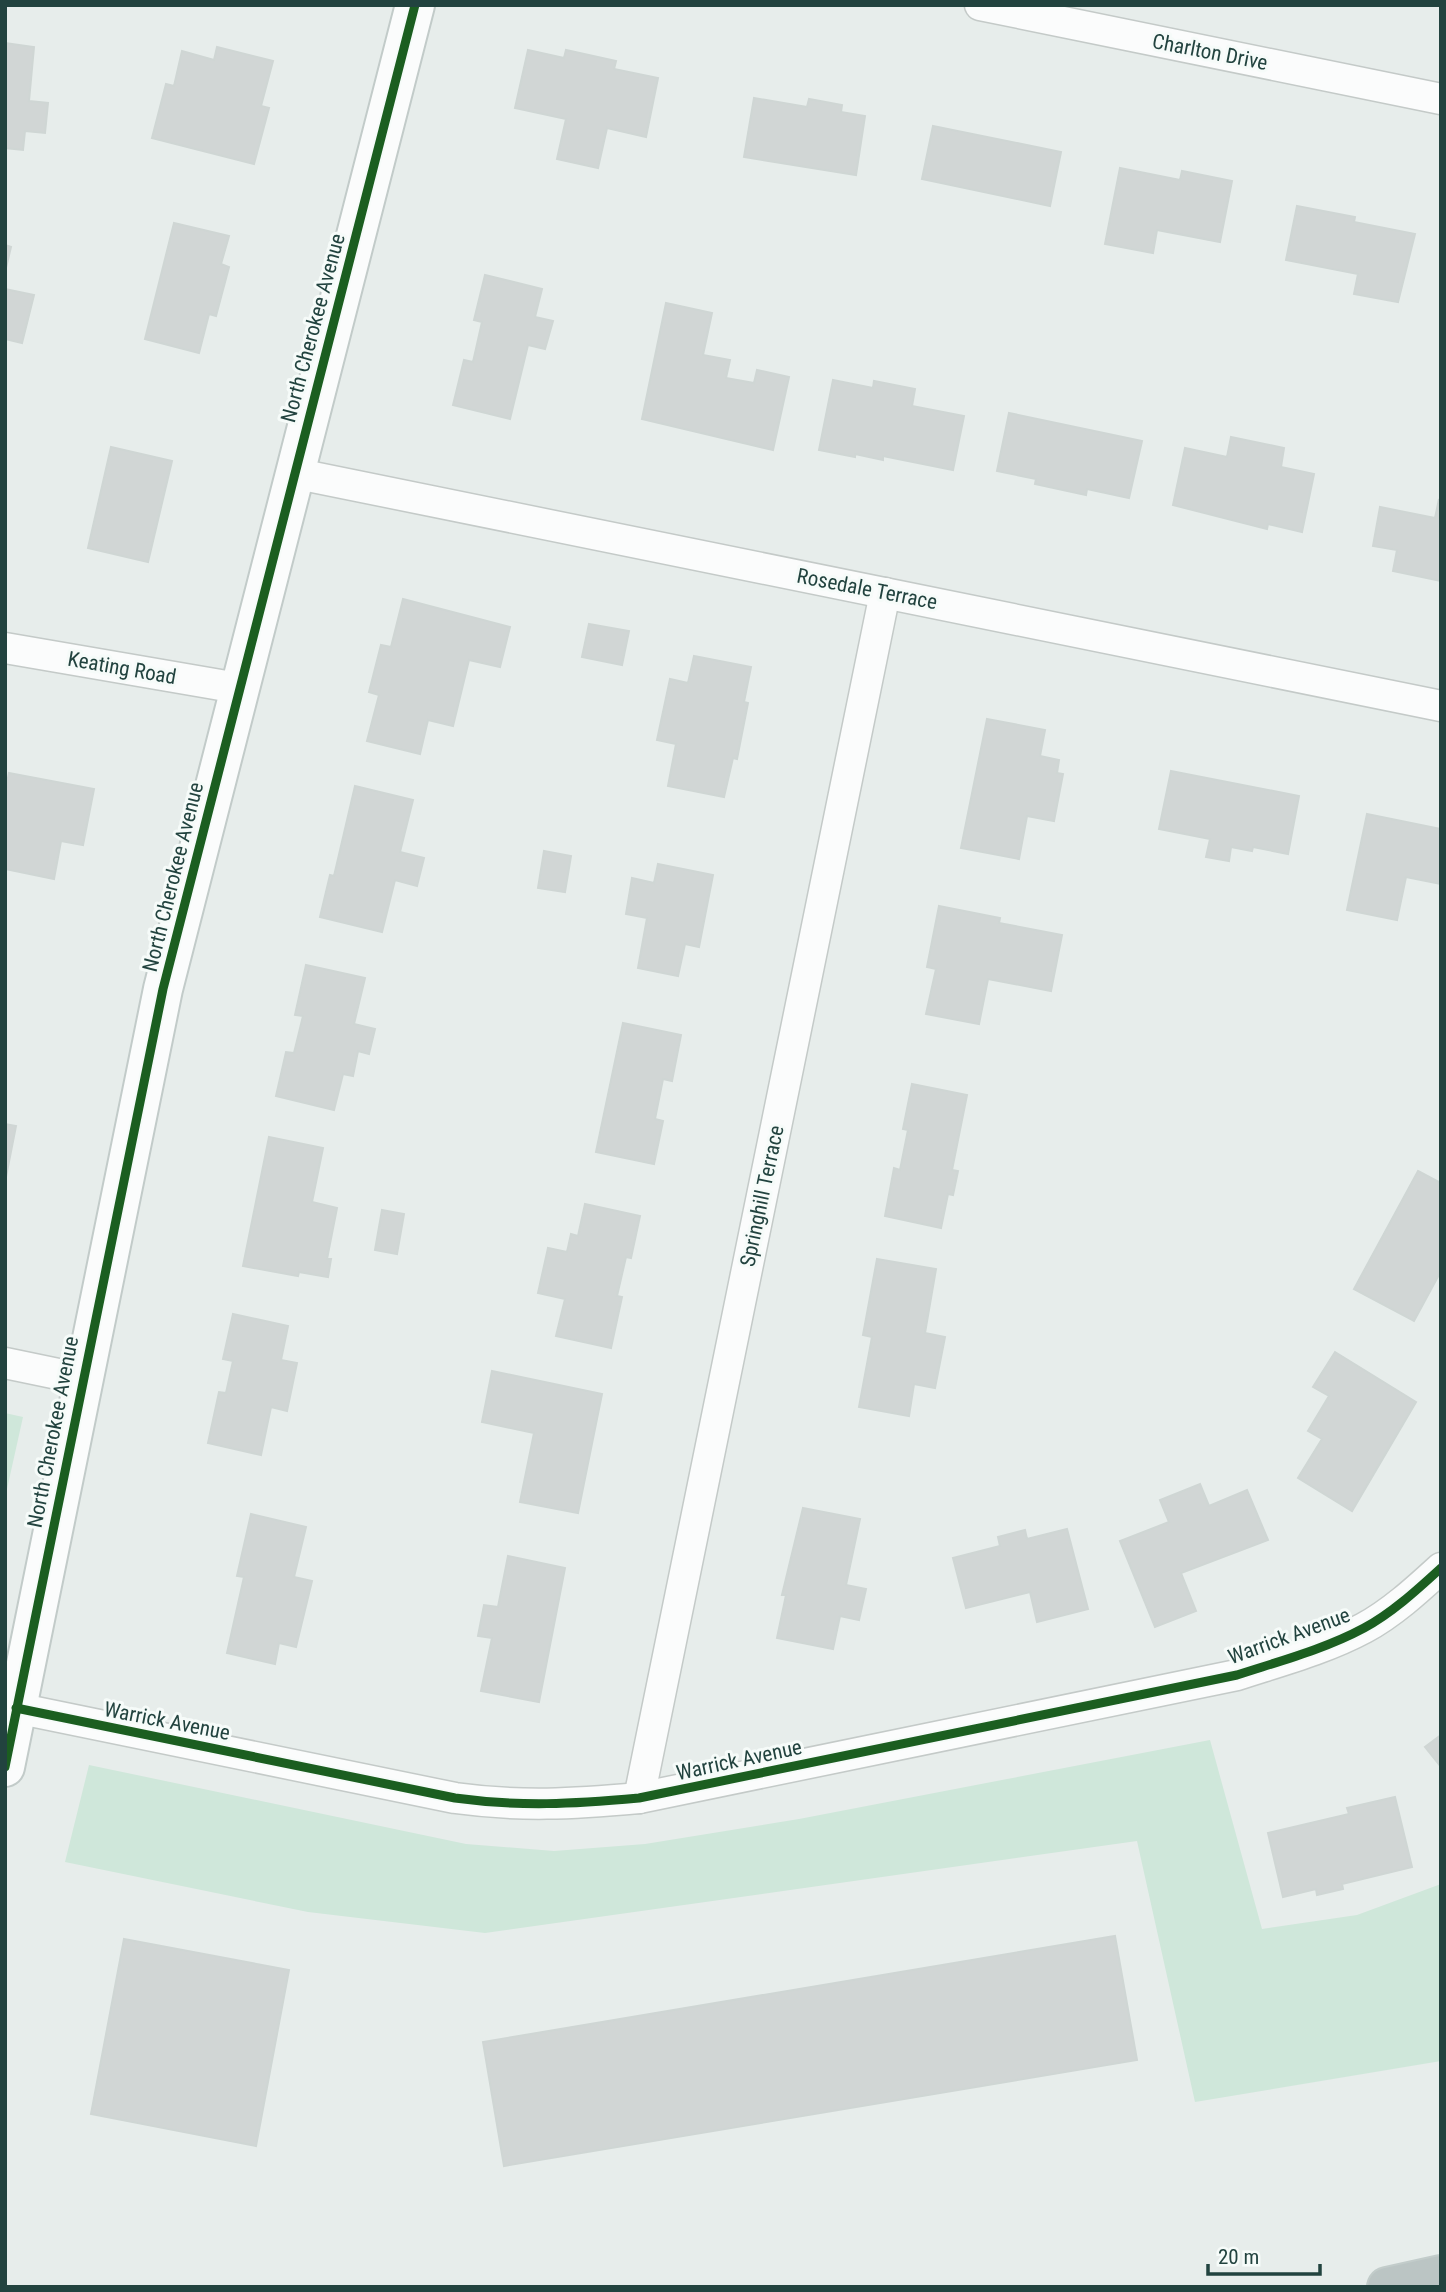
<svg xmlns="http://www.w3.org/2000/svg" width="1446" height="2292" font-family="'Roboto Condensed',sans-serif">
<rect width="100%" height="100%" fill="#e7edeb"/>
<g fill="#cfe7da">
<path d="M5 1413 23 1417 5 1498Z"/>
<path d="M1210 1740 1262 1929 1357 1915 1441 1884V2061L1195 2102 1137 1841 485 1933 308 1912 65 1862 89 1765 466 1844 554 1851 645 1844 799 1819Z"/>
</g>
<g fill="#d1d6d5" stroke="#cfd6d4" stroke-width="2">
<path d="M5 43 34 47 29 101 48 103 45 133 25 131 23 150 5 148Z"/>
<path d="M217 47 273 61 261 106 269 108 254 164 152 138 166 84 174 86 182 51 214 60Z"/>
<path d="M528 50 564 58 566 50 616 61 614 69 658 78 646 137 607 128 598 168 557 159 566 119 515 108Z"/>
<path d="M754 98 807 107 809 99 842 105 841 112 865 116 856 175 744 157Z"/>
<path d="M933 126 1061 152 1050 206 922 179Z"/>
<path d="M1120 168 1180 180 1182 171 1232 181 1220 242 1157 230 1153 253 1105 244Z"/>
<path d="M1297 206 1355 217 1354 222 1415 234 1398 302 1354 294 1358 274 1286 260Z"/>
<path d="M174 223 229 236 221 264 229 267 216 316 209 314 199 353 145 339Z"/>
<path d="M5 245 11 247 5 272Z"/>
<path d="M485 275 542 289 535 317 553 321 545 349 528 345 510 419 453 405 464 360 473 362 482 322 474 320Z"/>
<path d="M5 289 34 295 22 343 5 339Z"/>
<path d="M666 303 712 313 703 355 730 360 726 378 754 383 757 370 789 377 773 450 642 419Z"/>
<path d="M833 380 873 388 874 381 915 389 912 406 964 416 953 470 883 456V460L855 454V457L819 450Z"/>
<path d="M1009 413 1142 441 1129 498 1087 489 1086 495 1035 484 1036 479 997 471Z"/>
<path d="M1231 437 1284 448 1281 467 1314 474 1302 532 1268 524 1267 529 1173 505 1185 448 1227 457Z"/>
<path d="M111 447 172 461 148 562 88 548Z"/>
<path d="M1439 499 1441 581 1393 571 1397 550 1373 546 1380 507 1435 518Z"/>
<path d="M403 599 510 627 500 667 469 660 453 726 428 720 420 754 367 741 379 695 369 692 381 645 391 647Z"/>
<path d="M589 624 629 631 622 665 582 657Z"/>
<path d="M694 656 751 667 744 702 748 703 737 759 733 758 724 797 668 786 676 744 657 740 670 679 688 683Z"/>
<path d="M987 719 1045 730 1040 756 1059 760 1057 773 1063 774 1054 821 1027 816 1019 859 961 848Z"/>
<path d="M1171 771 1299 796 1288 854 1253 847 1252 851 1231 847 1229 861 1206 857 1210 839 1159 829Z"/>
<path d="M9 773 94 789 83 845 61 841 54 879 5 869V792Z"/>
<path d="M355 786 413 800 400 852 424 858 417 886 395 880 382 932 320 917 330 875 334 876Z"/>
<path d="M1367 814 1441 829V884L1406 877 1397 920 1347 910Z"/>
<path d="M544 851 571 856 565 892 538 888Z"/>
<path d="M658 864 713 875 699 947 685 944 678 976 638 968 647 918 626 914 632 878 654 883Z"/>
<path d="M939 906 1000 918 999 923 1062 935 1051 991 988 979 979 1024 926 1014 936 969 927 967Z"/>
<path d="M306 965 365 978 354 1024 375 1029 369 1054 358 1051 353 1076 343 1074 334 1110 276 1096 286 1052 294 1053 303 1016 295 1015Z"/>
<path d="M623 1023 681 1035 672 1081 663 1079 655 1119 663 1121 654 1164 596 1152Z"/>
<path d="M912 1084 967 1095 952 1170 958 1171 953 1195 948 1194 941 1228 885 1216 894 1168 900 1170 908 1130 903 1129Z"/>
<path d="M5 1124 16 1126 5 1182Z"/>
<path d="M269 1137 323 1148 312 1202 337 1208 327 1259H331L328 1277 299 1272 298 1276 243 1266Z"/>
<path d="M1418 1171 1441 1183V1271L1414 1321 1354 1289Z"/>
<path d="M585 1204 640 1216 631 1258 626 1257 617 1296 622 1297 611 1348 556 1336 565 1299 538 1293 548 1248 567 1252 571 1234 578 1236Z"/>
<path d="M382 1210 404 1214 397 1254 375 1250Z"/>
<path d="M877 1259 936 1269 925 1333 945 1337 935 1388 914 1384 909 1416 859 1407 872 1337 863 1335Z"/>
<path d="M233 1314 288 1326 281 1360 297 1363 287 1411 271 1407 261 1455 208 1443 219 1392 226 1393 233 1361 223 1359Z"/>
<path d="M1335 1352 1416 1402 1352 1511 1298 1478 1322 1439 1308 1431 1329 1396 1313 1387Z"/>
<path d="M492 1371 602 1394 578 1513 520 1502 534 1433 482 1422Z"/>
<path d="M1200 1484 1209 1506 1247 1490 1268 1540 1181 1573 1196 1611 1155 1627 1120 1541 1169 1522 1160 1500Z"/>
<path d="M803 1508 860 1519 846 1585 866 1589 859 1620 840 1616 833 1649 777 1638 786 1595H782Z"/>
<path d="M251 1514 306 1527 294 1577 312 1581 296 1647 279 1643 275 1664 227 1653 244 1577 237 1576Z"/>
<path d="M1067 1529 1088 1609 1037 1622 1030 1592 966 1608 953 1558 1000 1546 998 1537 1025 1530 1027 1539Z"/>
<path d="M508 1556 565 1568 539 1702 481 1691 492 1638 478 1636 484 1605 498 1607Z"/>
<path d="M1441 1735V1767L1425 1747Z"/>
<path d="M1395 1797 1412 1867 1342 1884 1343 1889 1317 1895 1316 1889 1283 1897 1268 1833 1349 1814 1347 1808Z"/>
<path d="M1115 1936 1137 2060 504 2166 483 2042Z"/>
<path d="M124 1939 289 1970 256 2146 91 2114Z"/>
</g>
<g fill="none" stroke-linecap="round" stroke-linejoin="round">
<defs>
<g id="street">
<path d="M980 5 1441 99"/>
<path d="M293 473 1441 706"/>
<path d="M5 648 238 688"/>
<path d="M5 1363 82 1379"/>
<path d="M16 1708 455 1798C521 1807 573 1804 639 1798L1237 1675C1280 1661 1325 1649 1364 1628 1392 1613 1418 1589 1441 1568"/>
<path d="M639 1798 885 593"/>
</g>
<path id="secondary" d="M5 1767 163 989 415 5"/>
<path id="highway" d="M1387 2287 1441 2275"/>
</defs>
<use href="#street" stroke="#c4cac8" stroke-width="33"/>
<use href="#secondary" stroke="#c2cbc9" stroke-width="42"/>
<use href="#highway" stroke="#c2ccca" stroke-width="42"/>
<use href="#street" stroke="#fbfcfc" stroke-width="30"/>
<use href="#secondary" stroke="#fbfcfc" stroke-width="38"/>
<use href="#highway" stroke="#bbc5c4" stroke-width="38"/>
<defs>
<g id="cycleway">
<path d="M16 1708 455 1798C521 1807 573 1804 639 1798L1237 1675C1280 1661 1325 1649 1364 1628 1392 1613 1418 1589 1441 1568"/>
<path d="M5 1767 163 989 415 5"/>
</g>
</defs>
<use href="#cycleway" stroke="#f6fbf9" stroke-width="13"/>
<use href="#cycleway" stroke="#1b5e20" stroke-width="9"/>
</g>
<g text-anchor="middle" stroke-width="6" stroke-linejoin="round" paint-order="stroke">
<g font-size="21" fill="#22433f" stroke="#f6fbf9">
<text transform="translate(1210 52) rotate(11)" y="7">Charlton Drive</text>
<text transform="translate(313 328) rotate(-75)" y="7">North Cherokee Avenue</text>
<text transform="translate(867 589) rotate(11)" y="7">Rosedale Terrace</text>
<text transform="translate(122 668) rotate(10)" y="7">Keating Road</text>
<text transform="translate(173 877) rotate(-76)" y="7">North Cherokee Avenue</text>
<text transform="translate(762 1196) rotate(-78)" y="7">Springhill Terrace</text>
<text transform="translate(53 1432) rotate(-79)" y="7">North Cherokee Avenue</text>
<text transform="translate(1289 1636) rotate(-20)" y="7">Warrick Avenue</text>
<text transform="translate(167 1721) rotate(11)" y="7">Warrick Avenue</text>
<text transform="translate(739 1760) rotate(-12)" y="7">Warrick Avenue</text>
</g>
</g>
<rect width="1446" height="2292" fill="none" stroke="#22433f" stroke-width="14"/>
<path d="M1208 2264v10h112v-10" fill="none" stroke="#22433f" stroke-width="3.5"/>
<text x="1218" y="2264" font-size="21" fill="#22433f" stroke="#f6fbf9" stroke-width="5" paint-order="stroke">20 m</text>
</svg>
